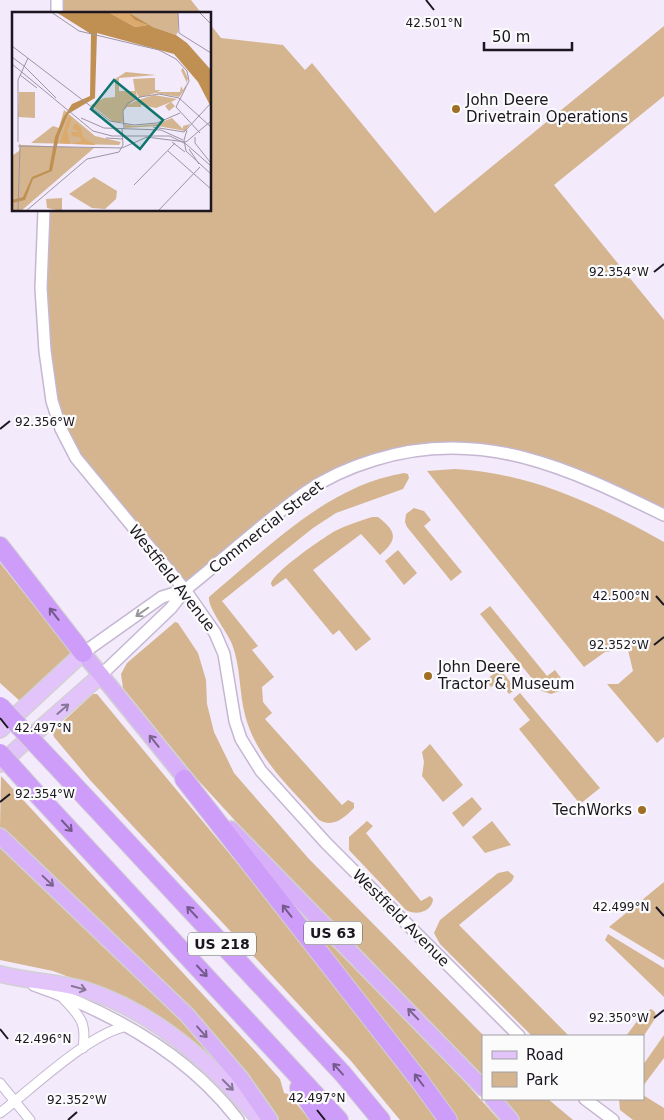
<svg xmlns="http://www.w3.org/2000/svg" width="664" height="1120" font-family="'DejaVu Sans',sans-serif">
<rect width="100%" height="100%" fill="#f3eafb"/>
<g fill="#d4b58f">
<path d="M57 0H191L202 14H57Z"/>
<path d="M210 24 221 38 283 45 305 70 312 63 435 213 664 26V96L554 185 664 320V515L527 457 429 447 333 476 185 590 76 458 61 429 45 351 44 210H210Z"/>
<path d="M455 469C532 473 598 505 664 542V737L657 743 607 684H618L633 671 627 646 617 637 612 651 605 652 584 667 427 471Z"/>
<path d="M404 473 408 474 409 478 403 489 336 513 313 528 222 601 258 646 252 650 274 677 262 687 263 702 272 713 265 719 342 805 348 800 354 803V808C344 818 333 828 319 820 291 788 256 758 245 715 239 692 241 668 232 644 227 631 208 609 209 597 267 549 326 486 404 473Z"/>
<path d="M414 508 424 511 431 520 424 526 462 572 451 581 407 527 405 522 406 514Z"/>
<path d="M372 517H378C396 531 399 539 380 555L361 534 313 570 371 639 356 651 339 630 333 635 286 578 273 587 271 584C273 572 323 538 335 531 347 525 360 521 372 517Z"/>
<path d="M398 550 417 573 404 585 385 561Z"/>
<path d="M0 563 72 653 21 702 0 683Z"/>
<path d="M490 606 547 676 555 670 564 682 560 691 551 694 542 691 480 614Z"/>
<path d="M175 622 178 623 198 653 206 680 207 704 214 732 234 773 309 859 484 1036 483 1077 261 849 197 779 123 688 121 674 127 663Z"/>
<path d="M500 669 516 689 509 694 499 681 491 687 486 680Z"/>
<path d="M520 693 600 788 580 804 519 729 530 720 513 699Z"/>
<path d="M93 694H97C212 834 332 972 438 1120H400L351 1061 90 780 54 737 53 733 57 727Z"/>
<path d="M430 744 463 785 443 802 422 776 424 762 422 752Z"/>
<path d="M1 776 256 1052 280 1079 284 1093 288 1094 310 1120H277L64 888 0 828Z"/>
<path d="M472 797 482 809 463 827 452 813Z"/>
<path d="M367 821 373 826 366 833 421 901 430 896 433 899C432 912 416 916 406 910L349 850V837Z"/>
<path d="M492 821 511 845 485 853 472 837Z"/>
<path d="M0 845 186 1023 226 1070 122 997 53 971 0 960Z"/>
<path d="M508 871 514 876 512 881 459 925 569 1036H532L440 944 434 933 440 920 498 873Z"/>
<path d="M664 882V960L609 927Z"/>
<path d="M286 899 445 1060 499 1120H456Z"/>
<path d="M608 934 664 968V997L605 940Z"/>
<path d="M651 1009 655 1012 656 1017 643 1037 626 1036 641 1016Z"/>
<path d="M664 1035V1058L643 1086V1065Z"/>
<path d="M643 1095 664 1108V1120H633L620 1110 619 1099H643Z"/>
<path d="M501 1099H548L573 1120H518Z"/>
</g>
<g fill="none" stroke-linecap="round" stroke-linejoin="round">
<defs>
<g id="minor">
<path d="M61 996C79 1016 87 1020 83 1048"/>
<path d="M0 1083 30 1120"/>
<path d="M0 1113C33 1088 88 1034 127 1026"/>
</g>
<g id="tertiary">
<path d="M57 14V0"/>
<path d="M44 210 41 288 45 351 52 401 61 429 76 458 185 590 215 633 224 654 235 721 241 739 261 771 326 843 519 1036"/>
<path d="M83 653 162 597 185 590"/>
<path d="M101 675 171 608 185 590C225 558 264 522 306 492 326 478 351 467 374 460 481 426 570 469 664 515"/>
<path d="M34 985C111 1012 188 1054 238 1120"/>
<path d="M585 1099 613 1120"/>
</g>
<g id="primary">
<path d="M0 730 83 653"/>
<path d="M0 764 101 675"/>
<path d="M0 974C28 982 58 981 86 990 155 1012 214 1065 260 1120"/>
</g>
<g id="trunk">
<path d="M83 653 192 787"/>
<path d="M231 829 483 1088"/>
<path d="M0 836 187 1015 240 1077 270 1120"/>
<path d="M493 1099 511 1120"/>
</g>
<g id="motorway">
<path d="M0 546 83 653"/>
<path d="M61 771 343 1074 381 1120"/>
<path d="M184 779 419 1080 448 1120"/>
<path d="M34 791 339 1120"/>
<path d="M299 1088 321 1120"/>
</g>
</defs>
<use href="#minor" stroke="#c5b7d2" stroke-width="11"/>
<use href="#tertiary" stroke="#c5b7d2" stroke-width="14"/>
<use href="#primary" stroke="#d1d0d2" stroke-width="18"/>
<use href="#trunk" stroke="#d1d0d2" stroke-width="18"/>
<use href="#motorway" stroke="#d1d0d2" stroke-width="20"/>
<use href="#minor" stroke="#fff" stroke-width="9"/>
<use href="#tertiary" stroke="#fff" stroke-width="11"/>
<use href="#primary" stroke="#e2c4fb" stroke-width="15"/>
<use href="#trunk" stroke="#d8b0fa" stroke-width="15"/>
<use href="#motorway" stroke="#ce9df9" stroke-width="18"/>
<defs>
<g id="motorway-bridge">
<path d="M0 706 61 771"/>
<path d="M0 753 34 791"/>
</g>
</defs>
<use href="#motorway-bridge" stroke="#d1d0d2" stroke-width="20" stroke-linecap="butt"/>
<use href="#motorway-bridge" stroke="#ce9df9" stroke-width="18"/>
</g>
<defs><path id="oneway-shaft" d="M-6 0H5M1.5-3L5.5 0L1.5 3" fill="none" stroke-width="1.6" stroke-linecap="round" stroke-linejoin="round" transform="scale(1.25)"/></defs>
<use stroke="#98969b" href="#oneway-shaft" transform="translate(142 612) rotate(145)"/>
<g stroke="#745a8c">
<use href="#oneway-shaft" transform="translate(54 614) rotate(-128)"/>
<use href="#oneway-shaft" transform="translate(67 826) rotate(47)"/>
<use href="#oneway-shaft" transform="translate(287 911) rotate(-128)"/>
<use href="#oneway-shaft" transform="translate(192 912) rotate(-133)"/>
<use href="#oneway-shaft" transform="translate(202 971) rotate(47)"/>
<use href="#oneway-shaft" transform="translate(338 1069) rotate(-132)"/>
<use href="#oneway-shaft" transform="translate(419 1080) rotate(-127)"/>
</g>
<g stroke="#887698">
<use href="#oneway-shaft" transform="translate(63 709) rotate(-41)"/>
<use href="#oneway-shaft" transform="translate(79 988) rotate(15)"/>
<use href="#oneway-shaft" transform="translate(228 1085) rotate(45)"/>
</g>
<g stroke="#7a638d">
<use href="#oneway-shaft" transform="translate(154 741) rotate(-129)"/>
<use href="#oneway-shaft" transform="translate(48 881) rotate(43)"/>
<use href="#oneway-shaft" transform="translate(413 1014) rotate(-134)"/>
<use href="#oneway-shaft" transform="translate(202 1032) rotate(48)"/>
</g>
<path fill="none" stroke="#1b1620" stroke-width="2" d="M426 0 434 10M654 272 664 264M0 429 10 421M656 596 664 605M654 645 664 637M0 718 8 728M0 802 10 794M656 907 664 916M654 1018 664 1010M0 1029 8 1039M317 1110 325 1120M68 1120 77 1112"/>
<g fill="#a06e24" stroke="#fbfbfb" stroke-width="2">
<circle cx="456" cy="109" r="5"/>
<circle cx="428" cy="676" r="5"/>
<circle cx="642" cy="810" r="5"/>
</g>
<g text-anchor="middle" stroke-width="4.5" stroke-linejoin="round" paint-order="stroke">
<g fill="#fbfbfb" stroke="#5e5b62" stroke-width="1">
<rect x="304" y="921.5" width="58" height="23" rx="4"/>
<rect x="188" y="932.5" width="68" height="23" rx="4"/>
</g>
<g font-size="14" font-weight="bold" fill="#1b1620">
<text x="333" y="938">US 63</text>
<text x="222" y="949">US 218</text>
</g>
<g font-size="15" fill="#1b1620" stroke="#fbfbfb" text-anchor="start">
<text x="466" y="105">John Deere<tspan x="466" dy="17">Drivetrain Operations</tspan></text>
<text x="438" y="672">John Deere<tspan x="438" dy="17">Tractor &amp; Museum</tspan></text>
<text x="632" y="815" text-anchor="end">TechWorks</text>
</g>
<g font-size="15" fill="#1b1620" stroke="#fbfbfb">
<text transform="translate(266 527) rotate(-38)" y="5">Commercial Street</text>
<text transform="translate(172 578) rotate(52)" y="5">Westfield Avenue</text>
<text transform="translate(401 918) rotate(45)" y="5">Westfield Avenue</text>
</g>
</g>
<g transform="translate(12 12)">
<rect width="199" height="199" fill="#f3eafb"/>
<path d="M116 0H166V20L164 23 141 15ZM171 56 176 66 173 77 167 85 143 81 127 86 124 79 125 85 111 99V110H101L79 93 92 86 103 85V67L114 60 144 63 107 66V79H123L121 67 140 66H143V78H149L145 80H168L169 74 171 78 175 71 169 58ZM7 80H23V106L6 105ZM142 83 165 87 159 90 163 94 157 99 153 94 159 90 144 96 129 93V95H114L123 89ZM52 98 83 124 109 130 107 133 19 131 41 114 47 116ZM160 106 171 117V114L178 112 173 119 146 114 113 116 112 112 122 114 145 112ZM7 131 9 133 82 136 9 199H0V144L8 138ZM82 165 105 179 104 187 93 197 80 196 57 182ZM50 186V199L35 196 34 187Z" fill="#d4b58f"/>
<path d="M96 0H115L136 13 123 15ZM56 105 60 106 55 119 58 132 48 131ZM64 111 69 116 71 126 84 133 60 132 70 129 68 125 60 124 59 120H68L60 116Z" fill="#dbaa6c"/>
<path d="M44 0H96L123 15 136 13 123 8 116 0 141 15 164 23 175 31 199 58V95L186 70 162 42 85 21 83 86 56 102 47 124 40 159 21 167 13 188 0 191V188L11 185 20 165 37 158 43 125 51 106 60 92 78 84 79 22Z" fill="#c09053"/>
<path fill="none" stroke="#9d95a3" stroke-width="1" d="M39 0 67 19 147 38 164 47 175 59 177 69 164 95 188 121M166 0 167 21 199 41M187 0 199 12M0 34 98 109 122 113 145 111 168 101M0 45 12 54M0 52 81 119 100 124H158L174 132 199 154M12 54 44 86M8 63 25 76M69 106 92 116 149 118 171 128M141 115 172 120 199 91M112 117 111 99 116 91 128 85 147 82 167 86 199 115M175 118 172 128 174 139 199 162M134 125 174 130 199 109M183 125V131L198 150M94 126 111 127M6 130V68L16 46M160 130 173 140M6 134 110 136 135 125M177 137 187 152M156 139 199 177M122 173 163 131M6 199 8 134M14 199 75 147 107 140 111 133 110 117M146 199 188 155"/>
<path fill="#0f766e" fill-opacity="0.15" stroke="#0f766e" stroke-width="2.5" d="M102 68 151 108 128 137 79 97Z"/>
<rect width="199" height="199" fill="none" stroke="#1b1620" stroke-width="2.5"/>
</g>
<g font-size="12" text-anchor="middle" fill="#1b1620" stroke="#fbfbfb" stroke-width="4.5" stroke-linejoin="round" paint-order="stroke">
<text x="434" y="27">42.501°N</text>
<text x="619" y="276">92.354°W</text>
<text x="45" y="426">92.356°W</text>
<text x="621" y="600">42.500°N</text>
<text x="619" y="649">92.352°W</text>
<text x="43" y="732">42.497°N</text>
<text x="45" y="798">92.354°W</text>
<text x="621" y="911">42.499°N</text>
<text x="619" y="1022">92.350°W</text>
<text x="43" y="1043">42.496°N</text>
<text x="317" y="1102">42.497°N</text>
<text x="77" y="1104">92.352°W</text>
</g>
<rect x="482" y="1035" width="162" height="65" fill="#fbfbfb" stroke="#a19fa3"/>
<rect x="492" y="1051" width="25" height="8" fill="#e2c4fb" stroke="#a19fa3"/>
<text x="526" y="1060" font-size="15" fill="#1b1620">Road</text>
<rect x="492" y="1072" width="25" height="15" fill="#d4b58f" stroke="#a19fa3"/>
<text x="526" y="1085" font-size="15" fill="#1b1620">Park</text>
<path d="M484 42v8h88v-8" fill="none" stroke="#1b1620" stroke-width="2.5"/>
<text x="492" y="42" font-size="15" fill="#1b1620" stroke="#fbfbfb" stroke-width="4" paint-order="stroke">50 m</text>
</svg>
